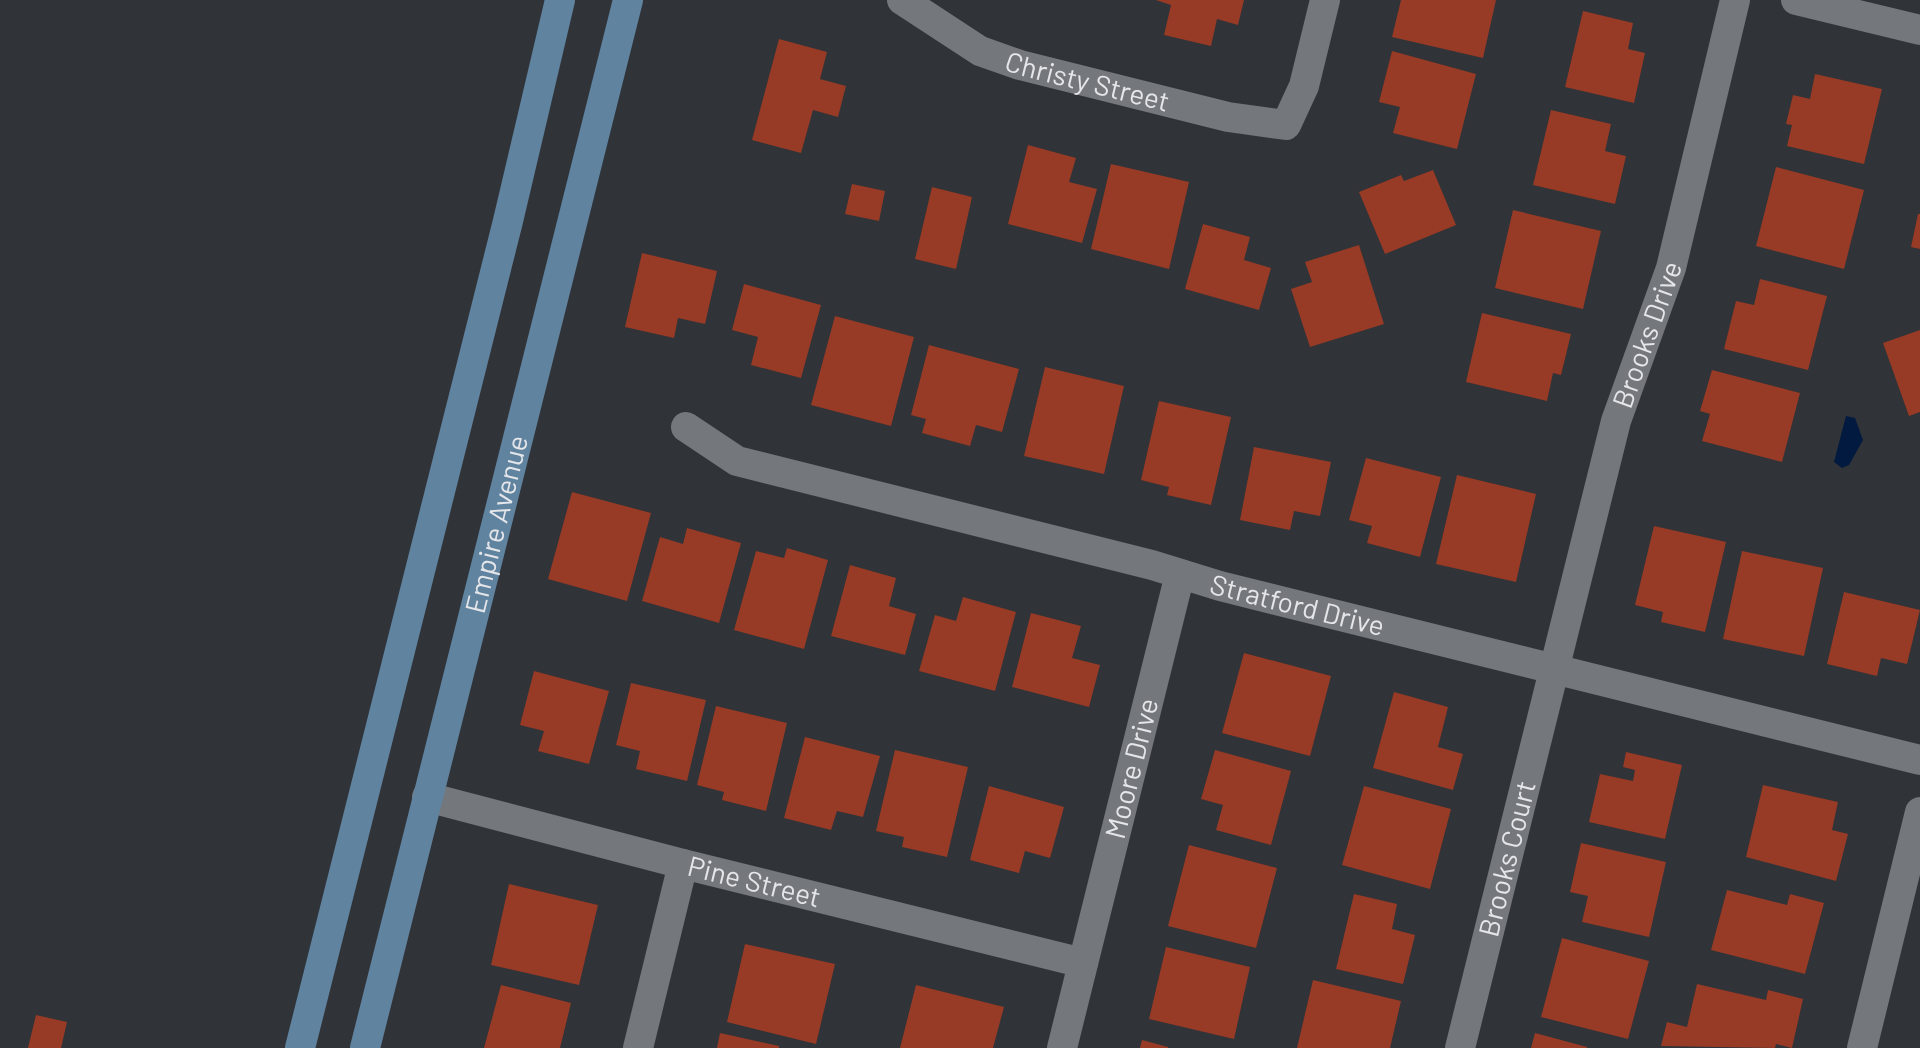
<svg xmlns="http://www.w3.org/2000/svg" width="1920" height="1048" font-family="Barlow,sans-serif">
<rect width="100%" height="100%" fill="#303337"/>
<path fill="#021a3f" d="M1846 416 1855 418 1863 440 1849 465 1842 468 1834 462Z"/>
<g fill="#973a26">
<path d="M1156 0H1244L1238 25 1217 19 1211 46 1164 35 1171 5Z"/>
<path d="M1401 0H1496L1483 58 1392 37Z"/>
<path d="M1583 11 1633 23 1628 49 1645 53 1634 103 1565 87Z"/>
<path d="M779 39 827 52 820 79 846 86 838 117 813 110 801 153 752 140Z"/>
<path d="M1392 51 1476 74 1457 149 1393 133 1400 107 1379 102Z"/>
<path d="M1815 74 1882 89 1864 164 1787 146 1792 125 1786 124 1793 95 1810 99Z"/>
<path d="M1551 110 1611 124 1605 151 1626 156 1615 204 1533 185Z"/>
<path d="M1028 145 1076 158 1069 182 1097 189 1082 243 1008 224Z"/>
<path d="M1111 164 1189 182 1169 269 1091 249Z"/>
<path d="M1776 167 1864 190 1844 269 1756 246Z"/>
<path d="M1433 170 1456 225 1385 254 1359 192 1401 175 1404 181Z"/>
<path d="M852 184 885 191 879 221 845 214Z"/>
<path d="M932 187 972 197 956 269 915 259Z"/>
<path d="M1513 210 1601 231 1583 309 1495 288Z"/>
<path d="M1918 214H1920V249L1911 247Z"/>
<path d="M1203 224 1250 237 1244 260 1271 268 1259 310 1185 289Z"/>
<path d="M1359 245 1384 324 1310 347 1291 289 1312 282 1305 262Z"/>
<path d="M642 253 717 271 705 324 678 318 674 338 625 327Z"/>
<path d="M1760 279 1827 296 1808 370 1724 349 1736 301 1754 305Z"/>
<path d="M744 284 821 305 801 378 751 365 758 337 732 330Z"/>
<path d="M1482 313 1571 334 1561 375 1553 373 1547 401 1466 382Z"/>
<path d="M835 316 914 337 891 426 811 405Z"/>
<path d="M1920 330V412L1909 416 1883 343Z"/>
<path d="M929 345 1019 369 1002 432 976 425 970 446 922 433 926 419 911 415Z"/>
<path d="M1045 367 1124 386 1104 474 1024 456Z"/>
<path d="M1712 370 1800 393 1782 462 1702 441 1710 414 1700 411Z"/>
<path d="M1159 401 1231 417 1211 505 1167 495 1169 487 1141 480Z"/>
<path d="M1254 447 1331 462 1320 516 1294 511 1290 530 1240 520Z"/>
<path d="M1366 458 1441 477 1420 557 1367 543 1372 526 1349 520Z"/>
<path d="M1457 475 1536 494 1516 582 1436 564Z"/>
<path d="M572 492 651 513 627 601 548 579Z"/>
<path d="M1654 526 1726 542 1705 632 1661 622 1663 612 1635 605Z"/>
<path d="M687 528 741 543 719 623 642 601 660 537 683 544Z"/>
<path d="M787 548 828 560 804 649 734 630 756 551 784 558Z"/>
<path d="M1742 551 1823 568 1804 656 1723 639Z"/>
<path d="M850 565 896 578 889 606 916 614 905 655 831 636Z"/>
<path d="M1844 592 1920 610 1907 664 1881 658 1877 676 1827 664Z"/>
<path d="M963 597 1016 612 995 691 919 671 935 615 956 621Z"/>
<path d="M1031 613 1081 626 1072 658 1100 665 1089 707 1012 687Z"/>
<path d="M1244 653 1331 676 1310 756 1222 733Z"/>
<path d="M534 671 609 691 589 764 538 751 544 731 520 725Z"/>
<path d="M631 683 706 700 687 781 636 769 640 751 616 745Z"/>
<path d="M1394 692 1448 707 1438 747 1463 754 1453 790 1373 768Z"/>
<path d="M716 706 787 723 766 811 722 800 724 792 697 785Z"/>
<path d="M805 737 880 756 863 817 837 811 831 830 784 818Z"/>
<path d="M895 750 968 767 947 857 902 847 904 837 876 831Z"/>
<path d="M1215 750 1291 771 1271 845 1216 830 1223 805 1201 799Z"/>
<path d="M1626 752 1682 765 1665 839 1589 822 1600 774 1633 781 1635 770 1623 767Z"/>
<path d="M1763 785 1838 802 1832 830 1848 834 1836 881 1746 857Z"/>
<path d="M989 786 1064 807 1050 858 1025 851 1019 873 970 860Z"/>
<path d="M1364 786 1451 809 1430 889 1342 865Z"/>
<path d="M1581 843 1666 862 1649 937 1582 922 1588 896 1570 892Z"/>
<path d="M1189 845 1277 868 1256 948 1168 926Z"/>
<path d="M509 884 598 905 579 985 491 965Z"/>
<path d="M1727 890 1787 905 1790 894 1824 903 1805 974 1711 950Z"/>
<path d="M1354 894 1397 904 1392 929 1415 935 1403 984 1336 969Z"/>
<path d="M1562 938 1649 961 1628 1039 1541 1017Z"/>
<path d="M745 944 835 964 816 1044 727 1022Z"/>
<path d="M1166 947 1250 967 1234 1039 1149 1019Z"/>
<path d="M1313 980 1401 1001 1390 1048H1297Z"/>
<path d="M1697 984 1766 1000 1768 990 1803 999 1792 1048 1776 1044 1775 1048 1661 1046 1667 1022 1687 1027Z"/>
<path d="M501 985 571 1003 560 1048H484Z"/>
<path d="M916 985 1004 1007 993 1048H900Z"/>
<path d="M36 1015 67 1022 61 1048H28Z"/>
<path d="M720 1033 779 1046V1048H717Z"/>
<path d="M1535 1033 1587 1047V1048H1531Z"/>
<path d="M1142 1040 1168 1047V1048H1140Z"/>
</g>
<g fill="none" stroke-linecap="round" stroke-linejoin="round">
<g stroke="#74777b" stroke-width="30">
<path id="s1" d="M902 0 980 51 1020 65 1228 117 1286 125 1304 86 1325 0"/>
<path d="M1796 0 1920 30"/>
<path id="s2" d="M686 427 737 461 1152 565 1220 586 1920 760"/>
<path id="s3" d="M427 797 683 864 1083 963"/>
<path d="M638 1048 683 864"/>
<path id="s4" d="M1062 1048 1180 574"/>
<path id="s5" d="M1460 1048 1616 421 1671 268 1735 0"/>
<path d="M1862 1048 1920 812"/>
</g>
<g stroke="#6083a0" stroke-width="30">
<path d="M300 1048 508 221 560 0"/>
<path id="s6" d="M365 1048 628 0"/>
</g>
</g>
<g text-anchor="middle" stroke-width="10" stroke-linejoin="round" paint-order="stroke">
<g font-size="28" fill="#e4e6e9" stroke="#303337">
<text dy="10" stroke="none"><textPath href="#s1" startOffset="205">Christy Street</textPath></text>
<text dy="10" stroke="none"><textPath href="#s5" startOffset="738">Brooks Drive</textPath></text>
<text dy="10" stroke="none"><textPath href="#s6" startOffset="540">Empire Avenue</textPath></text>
<text dy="10" stroke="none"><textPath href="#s2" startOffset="640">Stratford Drive</textPath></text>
<text dy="10" stroke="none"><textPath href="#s4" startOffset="288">Moore Drive</textPath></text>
<text dy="10" stroke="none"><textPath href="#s5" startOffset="195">Brooks Court</textPath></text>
<text dy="10" stroke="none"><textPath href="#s3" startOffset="338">Pine Street</textPath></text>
</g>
</g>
</svg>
